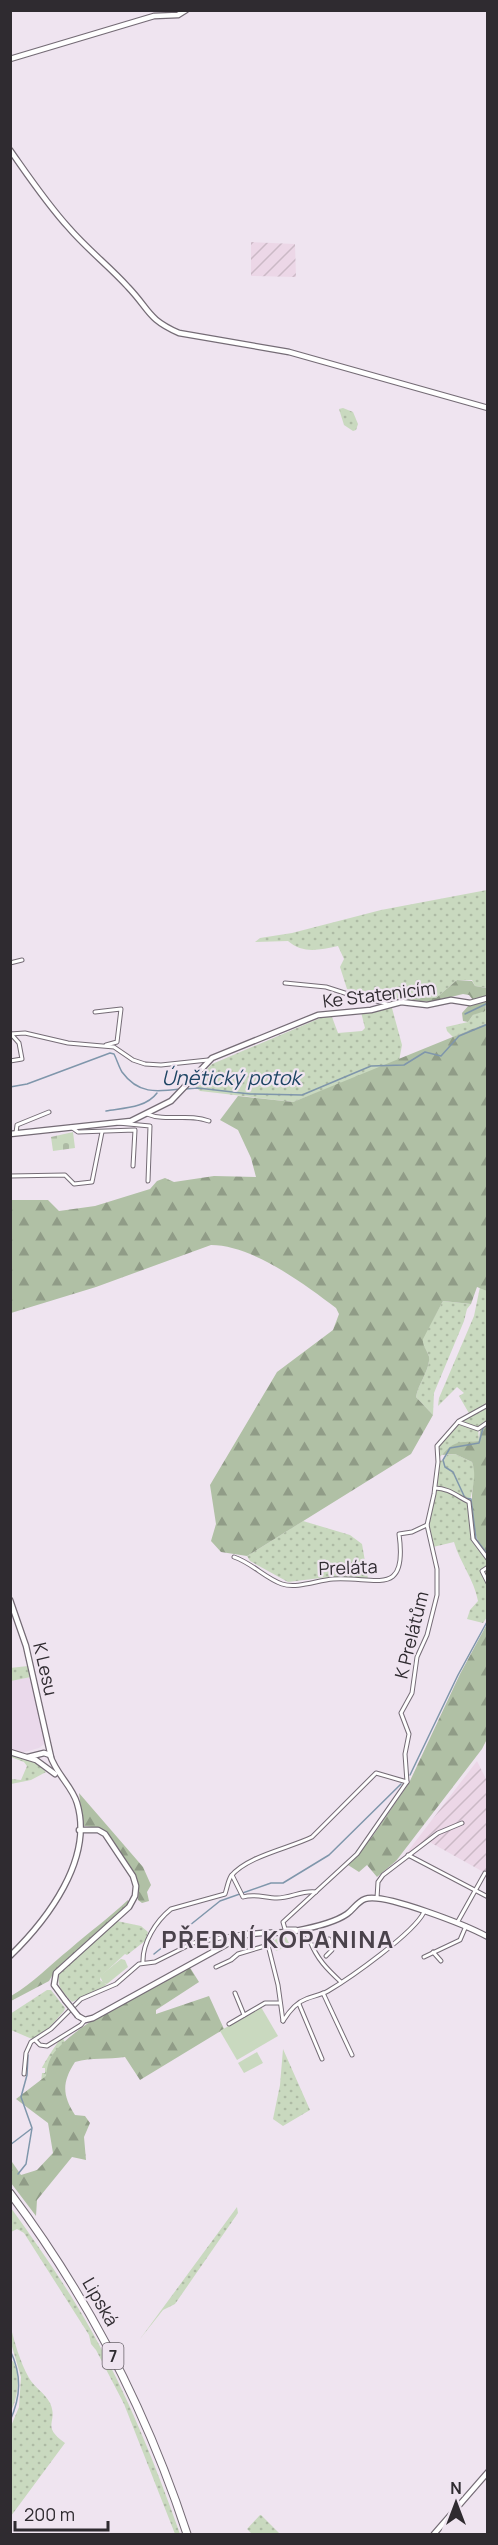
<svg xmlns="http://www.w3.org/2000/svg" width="498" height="2545" font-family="Manrope,sans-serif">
<defs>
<pattern id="industrial-furrows" width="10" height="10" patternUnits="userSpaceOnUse" patternTransform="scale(1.5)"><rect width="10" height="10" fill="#ecd7e7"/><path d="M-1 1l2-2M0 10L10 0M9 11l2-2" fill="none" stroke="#cbb9c6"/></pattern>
<pattern id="green-dots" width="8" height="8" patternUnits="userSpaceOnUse" patternTransform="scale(1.5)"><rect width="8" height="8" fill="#c9d9bf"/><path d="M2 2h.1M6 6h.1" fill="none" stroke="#adbaa4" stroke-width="1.8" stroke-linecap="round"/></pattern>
<pattern id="forest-firs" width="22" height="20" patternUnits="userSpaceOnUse" patternTransform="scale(1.5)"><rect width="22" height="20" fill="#b0c0a5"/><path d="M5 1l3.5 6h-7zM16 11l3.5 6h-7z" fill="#909c87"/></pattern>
<pattern id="cemetery-stones" width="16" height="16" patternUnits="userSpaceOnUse" patternTransform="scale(1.5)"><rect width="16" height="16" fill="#c9d9bf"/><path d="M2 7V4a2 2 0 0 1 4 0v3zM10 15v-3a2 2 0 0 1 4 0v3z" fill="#adbaa4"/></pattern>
</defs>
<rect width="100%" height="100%" fill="#efe4f0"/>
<path fill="#ead9eb" d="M31 1677 45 1743 39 1748 21 1753 11 1749 10 1681Z"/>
<g fill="url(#industrial-furrows)">
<path d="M251 242 295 244 296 277 251 276Z"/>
<path d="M477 1761 487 1781V1874L426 1840 405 1855Z"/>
</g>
<g fill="url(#green-dots)">
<path d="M343 408 353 412 358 424 356 430 353 431 344 425 339 409Z"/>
<path d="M487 890V988L475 986 472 980H457L436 998 412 997 410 1000 362 994 347 989 340 967 344 959 338 946C319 950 303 954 288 941L255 942 260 938 292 933 381 910Z"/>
<path d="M392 1008 402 1045 399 1061 293 1102 200 1091 192 1084 212 1064 325 1016 332 1017 338 1033 362 1031 365 1028 361 1012Z"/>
<path d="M487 1008V1023L453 1037 447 1031 446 1027 468 1022 473 1015Z"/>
<path d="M480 1287 487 1291V1420L478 1428 479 1441C459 1444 455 1440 439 1458L438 1444 459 1421 470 1415 459 1396 464 1393 457 1387 438 1406 439 1398 474 1316Z"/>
<path d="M443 1301 471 1304 467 1309 464 1321 434 1393 433 1415 416 1397C418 1385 428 1372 429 1361 431 1353 422 1348 422 1339Z"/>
<path d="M455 1454 472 1462 476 1474 470 1500 472 1531 488 1561 487 1617 483 1623 467 1619 470 1610 478 1601C474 1579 460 1563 454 1542L433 1547 429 1523 437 1489 439 1461 444 1460 447 1455Z"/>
<path d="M303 1521 350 1535 362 1544 368 1579 329 1577 288 1582 250 1561 247 1556Z"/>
<path d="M28 1666 31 1677 11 1681 10 1668Z"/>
<path d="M11 1754 36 1762 46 1772 31 1780 11 1784V1779L21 1780 27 1766 24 1762 11 1757Z"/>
<path d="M117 1921 141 1926 148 1932 145 1941 127 1955 125 1954 101 1976 100 1980 107 1985 72 2002C64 1993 55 1986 60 1973Z"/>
<path d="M47 1990H51L65 2008 64 2011 49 2028 32 2039 11 2030 10 2014Z"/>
<path d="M62 2037 65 2042 54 2058 50 2084 41 2083 42 2073H45V2068H42C44 2063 58 2041 62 2037Z"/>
<path d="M283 2049 310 2110 283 2126 273 2119 280 2085Z"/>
<path d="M237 2207 238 2213 175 2304 163 2310 140 2339Z"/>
<path d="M11 2208C39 2247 67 2287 91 2330 128 2395 155 2464 180 2534H175L124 2404 96 2350 91 2344 89 2335 24 2233 17 2229 11 2232Z"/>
<path d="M10 2324C14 2341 20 2362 29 2378 34 2387 45 2393 50 2403 59 2423 40 2425 65 2443L11 2516V2426L19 2407 21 2377 11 2343Z"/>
<path d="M13 2361C21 2375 18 2397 11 2411L10 2362Z"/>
<path d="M260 2515H261L280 2534H252L247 2529Z"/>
</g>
<g fill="url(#forest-firs)">
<path d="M457 980 472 981 475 986 487 988V996L473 1000 469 995 463 994 431 1002 410 1000 412 997 436 998Z"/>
<path d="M487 999 485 1011 473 1015 468 1022 463 1021 462 1013 470 1004Z"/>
<path d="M487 1023V1291L477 1287 471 1304 443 1301 423 1339C422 1348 431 1353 429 1361 428 1372 418 1385 416 1397L433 1415 411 1454 247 1556 221 1552 211 1541 216 1524 210 1485 277 1372 333 1330 339 1314 336 1308C303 1283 252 1245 211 1245L96 1287 11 1313V1200H48L59 1211 95 1206 150 1189 157 1181 165 1178 174 1182 214 1176 256 1177 251 1158 238 1130 220 1120 238 1096 293 1102Z"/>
<path d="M487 1420V1561C475 1538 472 1525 472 1499 472 1483 477 1477 472 1462L455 1454 442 1455C455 1439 462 1443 479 1441L480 1431 478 1428Z"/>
<path d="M487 1624 488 1737 482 1749 396 1861 377 1877 367 1865 359 1872 348 1865 372 1837 409 1783 460 1674Z"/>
<path d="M79 1793 143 1867 151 1885 147 1892 149 1901 142 1903 138 1900 139 1886 135 1875 110 1837 100 1828 83 1826Z"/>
<path d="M128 1900V1904L56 1969 49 1981 11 2001V1996C33 1983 50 1965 70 1949 89 1932 109 1918 128 1900Z"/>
<path d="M189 1966 199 1982 156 2010V2014L209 1996 224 2029 140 2080 125 2057C108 2060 92 2057 75 2062 62 2082 62 2095 75 2115L85 2116 90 2123 84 2137 86 2160 72 2157 37 2200 36 2216 11 2183 10 2159 21 2175 37 2170 53 2153 48 2123 16 2099 46 2076C47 2069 48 2061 53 2054 78 2021 152 1987 189 1966Z"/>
</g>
<g fill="url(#cemetery-stones)">
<path d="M73 1132 75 1148 53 1151 51 1137Z"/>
<path d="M281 1936 286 1937 290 1945 276 1951 273 1941Z"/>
</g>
<g fill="#c9d9bf">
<path d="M121 1959 125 1960 128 1967 107 1984 103 1983 100 1976Z"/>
<path d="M261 2007 278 2036 237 2060 220 2031Z"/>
<path d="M257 2052 263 2063 244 2073 238 2063Z"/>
</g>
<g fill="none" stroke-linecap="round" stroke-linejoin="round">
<g stroke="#7f96ab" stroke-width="1.5">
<path d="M465 1014 488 1003"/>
<path d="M10 1087 27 1084 110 1053 114 1054C117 1060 119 1067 122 1072 138 1094 156 1092 180 1089"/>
<path d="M185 1089 198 1088 250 1094 302 1095 371 1066 404 1065 425 1052 441 1056 459 1036 488 1024"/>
<path d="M106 1111C123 1108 146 1108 157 1093"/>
<path d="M488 1424 483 1428 479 1443 450 1448 443 1460 445 1467 453 1472 465 1498 471 1499 476 1539 488 1555"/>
<path d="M410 1775 458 1675 488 1620"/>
<path d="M154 1954 220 1901 271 1883H283L329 1855 401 1784"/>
<path d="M10 2145 31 2129"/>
<path d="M18 2174 26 2164 32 2128 21 2097 27 2075 28 2055"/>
<path d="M10 2350C22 2375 21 2396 10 2421"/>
</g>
<defs>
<g id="street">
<path d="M10 963 22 960"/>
<path d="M285 983 326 987 354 996 385 1003 387 1005"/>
<path d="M95 1012 121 1009 117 1042 106 1045"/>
<path d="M10 1034 25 1033 68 1043 114 1047 133 1060 145 1064 161 1065 208 1060"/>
<path d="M10 1061 22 1059 19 1043 11 1034"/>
<path d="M147 1114C166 1122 189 1113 209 1121"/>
<path d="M118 1123 150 1126 148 1181"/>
<path d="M71 1127 78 1132 135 1130 133 1166"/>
<path d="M16 1133 17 1125 49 1112"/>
<path d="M10 1176 65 1175 74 1184 92 1182 102 1132"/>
<path d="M458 1422 478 1429 488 1422"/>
<path d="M435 1488C448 1488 457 1496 469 1502L473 1539 488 1559"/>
<path d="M234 1557C252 1563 265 1578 282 1584 297 1589 318 1580 333 1579 375 1576 408 1599 399 1534L412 1532 427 1525"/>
<path d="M488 1567 482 1571 488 1583"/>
<path d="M408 1855 488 1897"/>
<path d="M232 1875 243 1897C255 1893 265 1898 277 1898 291 1898 302 1890 316 1892"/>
<path d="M377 1898 378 1882 383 1875 438 1833 462 1823"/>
<path d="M457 1923 485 1873"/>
<path d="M296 1929H285L283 1922 357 1854 407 1782 405 1754 409 1734 401 1713 412 1693 417 1657 427 1635 437 1595V1569L427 1525 434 1494 438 1462 437 1446 459 1421 488 1405"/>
<path d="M305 1930 308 1937"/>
<path d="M274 1933 268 1945 278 1985 283 2021"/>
<path d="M310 1941C317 1959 327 1969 341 1982"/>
<path d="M433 1952 441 1961"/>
<path d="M326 1956 332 1950 329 1939"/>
<path d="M424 1957 460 1940 466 1926"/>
<path d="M143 1963C142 1943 156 1921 171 1909L225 1894C227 1888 228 1881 231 1876 247 1856 290 1848 312 1837L376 1773 407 1782"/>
<path d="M216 1967 231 1960 238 1954 268 1945"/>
<path d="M235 1993 244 2015"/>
<path d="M323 1993 352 2055"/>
<path d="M299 2004 322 2059"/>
<path d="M283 2021C288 2013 297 2002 306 1999 313 1996 321 1995 328 1991 350 1978 414 1933 424 1912"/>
<path d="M229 2024 265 2003H280"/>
<path d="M35 2040 40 2045 47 2046 81 2025 85 2020"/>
<path d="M24 2074 26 2053 31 2042 51 2029 81 1999 116 1984 139 1964 155 1962 193 1943 248 1933"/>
</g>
<g id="secondary">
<path d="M10 59 154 16 178 15 186 10"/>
<path d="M10 150C29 177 47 204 69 228 87 249 110 267 128 287 150 310 147 319 179 333L289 352 488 408"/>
<path d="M10 1134 131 1121 171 1101 212 1058 318 1015 371 1010 401 1002 427 1005 451 1000 470 1003 488 998"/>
<path d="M10 1600 26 1646 51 1757"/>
<path d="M10 1752 36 1760 55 1774"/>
<path d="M10 1956C47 1920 94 1859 77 1803 72 1786 56 1774 50 1755L44 1753 28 1757"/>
<path d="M65 2000 54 1985 56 1973 129 1907 135 1896 136 1886 133 1876 105 1834 98 1830H79"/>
<path d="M78 2016 85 2020 93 2018 240 1937C258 1930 276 1935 295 1931 311 1928 334 1923 347 1914 354 1909 357 1902 365 1899 383 1892 468 1926 488 1937"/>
<path d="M434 2534 488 2472"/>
</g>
<path id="highway" d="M10 2193C88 2297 147 2412 187 2534"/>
</defs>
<use href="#street" stroke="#756c76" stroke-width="5"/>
<use href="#secondary" stroke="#756c76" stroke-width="7"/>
<use href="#highway" stroke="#756c76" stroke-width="9"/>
<use href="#street" stroke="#fff" stroke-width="3"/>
<use href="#secondary" stroke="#fff" stroke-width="4.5"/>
<use href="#highway" stroke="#fff" stroke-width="7"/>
<defs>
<path id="secondary-bridge" d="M65 2000 78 2016"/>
</defs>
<use href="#secondary-bridge" stroke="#756c76" stroke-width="7" stroke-linecap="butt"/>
<use href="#secondary-bridge" stroke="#fff" stroke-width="4.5"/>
</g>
<g text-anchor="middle" stroke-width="4.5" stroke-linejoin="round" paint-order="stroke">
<rect fill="#efe4f0" stroke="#69626a" stroke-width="1.5" x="102.5" y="2343" width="21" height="26" rx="4.5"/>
<g font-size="16" font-weight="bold" fill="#2f2b30">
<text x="113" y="2362">7</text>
</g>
<g font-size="18" fill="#2f2b30" stroke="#efe4f0">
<text transform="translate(379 995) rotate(-7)" y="6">Ke Statenicím</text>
<text transform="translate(348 1568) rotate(-2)" y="6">Preláta</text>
<text transform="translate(412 1635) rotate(-76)" y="6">K Prelátům</text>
<text transform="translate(45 1669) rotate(77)" y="6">K Lesu</text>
<text transform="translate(100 2302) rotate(60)" y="6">Lipská</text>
</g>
<g font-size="20" font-style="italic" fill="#1c4463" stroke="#efe4f0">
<text x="231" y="1085">Únětický potok</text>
</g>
<g font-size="24" font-weight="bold" letter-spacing="1.5" fill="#4a424b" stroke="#efe4f0">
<text x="278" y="1948">PŘEDNÍ KOPANINA</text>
</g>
</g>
<rect width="498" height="2545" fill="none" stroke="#2f2b30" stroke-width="24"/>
<g transform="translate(456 2503)" stroke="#efe4f0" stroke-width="4.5" paint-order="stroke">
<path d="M0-4.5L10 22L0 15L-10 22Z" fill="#2f2b30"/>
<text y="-9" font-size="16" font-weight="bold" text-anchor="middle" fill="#2f2b30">N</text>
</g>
<path d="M15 2521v9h93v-9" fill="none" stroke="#2f2b30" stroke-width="3"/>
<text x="24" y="2521" font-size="18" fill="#2f2b30" stroke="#efe4f0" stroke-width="4.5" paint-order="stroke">200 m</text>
</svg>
